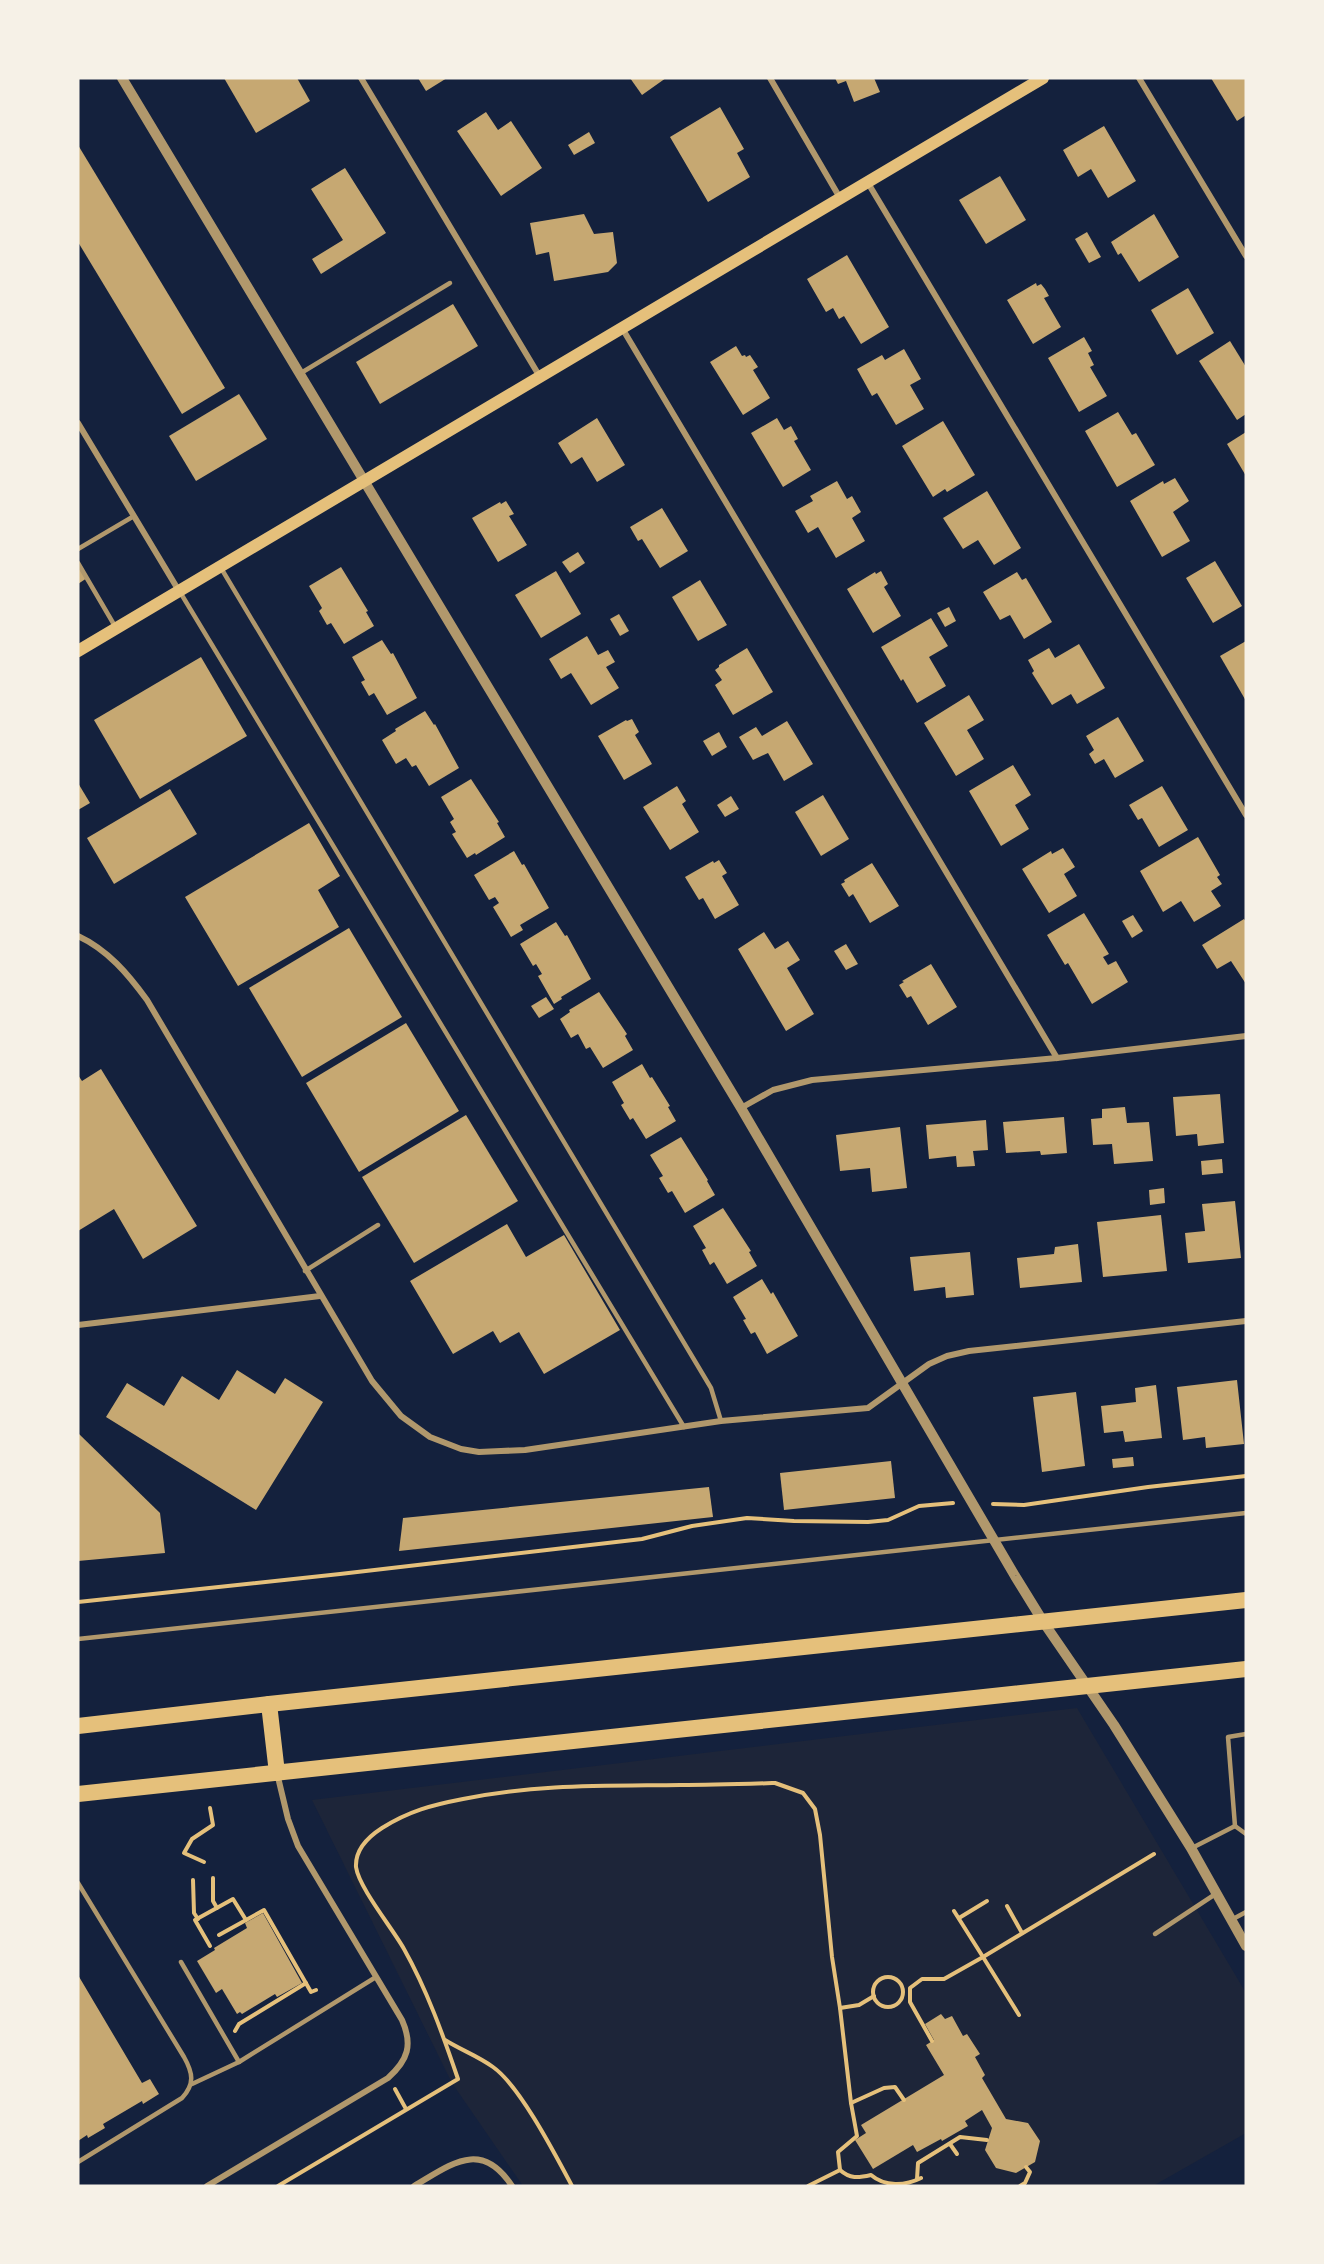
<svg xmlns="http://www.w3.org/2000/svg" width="1324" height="2264" font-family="Bitter,serif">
<rect width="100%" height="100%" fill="#14213d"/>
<path fill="#1d2539" d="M1077 1708 1246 1993V2133L1153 2186H523L452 2083 312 1800Z"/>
<g fill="#c6a872">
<path d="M224 78H297L310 101 256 133Z"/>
<path d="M418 78H447L426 91Z"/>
<path d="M630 78H666L642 95Z"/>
<path d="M835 78H874L880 92 854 102 846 81 838 84Z"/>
<path d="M1211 78H1246V115L1237 121Z"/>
<path d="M720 107 744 149 737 153 750 177 708 202 670 137Z"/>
<path d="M486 112 498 130 511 121 542 168 501 196 457 131Z"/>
<path d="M1104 126 1136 181 1108 198 1091 169 1078 177 1063 150Z"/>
<path d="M589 132 595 143 574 155 568 145Z"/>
<path d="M78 145 225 388 182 414 78 242Z"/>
<path d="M345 168 386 233 321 274 312 259 343 240 311 189Z"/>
<path d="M1000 176 1026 220 986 244 959 200Z"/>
<path d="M584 214 594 234 613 232 617 263 608 272 554 281 549 252 536 255 530 223Z"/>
<path d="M1154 214 1179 257 1139 282 1121 253 1118 255 1111 242Z"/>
<path d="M1087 232 1101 257 1089 263 1075 239Z"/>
<path d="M847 255 889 327 861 344 844 316 839 319 833 308 826 312 807 279Z"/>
<path d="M1036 283 1037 286 1041 284 1045 289 1049 296 1044 298 1061 327 1033 344 1007 300Z"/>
<path d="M1188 288 1214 333 1177 355 1151 310Z"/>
<path d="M453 304 478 346 380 404 356 362Z"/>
<path d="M1084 337 1092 351 1088 353 1094 365 1090 367 1107 396 1079 412 1048 358Z"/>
<path d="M1230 341 1246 367V414L1237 420 1199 361Z"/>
<path d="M736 346 742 356 745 355 746 357 750 355 758 367 753 370 770 398 743 415 710 362Z"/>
<path d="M904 349 921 379 910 385 924 409 896 425 877 393 872 396 857 369 882 355 885 360Z"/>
<path d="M239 394 267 439 196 481 169 436Z"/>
<path d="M1118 412 1132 435 1136 433 1155 465 1117 487 1085 431Z"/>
<path d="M597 418 625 465 597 482 582 457 571 464 558 443Z"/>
<path d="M777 418 784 430 791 426 798 439 794 441 811 470 783 487 751 433Z"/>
<path d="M943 421 975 475 947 492 945 489 933 497 902 446Z"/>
<path d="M1246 432V476L1227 444Z"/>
<path d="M1175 478 1189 501 1173 512 1190 541 1162 557 1130 501 1163 481 1164 484Z"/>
<path d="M837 481 847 499 852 496 861 512 852 518 865 541 836 558 818 527 808 533 795 511 813 501 810 496Z"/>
<path d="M987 491 1021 548 994 565 978 540 963 549 943 518Z"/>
<path d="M506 501 514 514 509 516 527 545 498 562 472 518 500 502 501 504Z"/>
<path d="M662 508 688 551 660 568 642 539 638 541 630 527Z"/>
<path d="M578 552 585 563 570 573 562 562Z"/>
<path d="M1215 561 1242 606 1213 623 1186 578Z"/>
<path d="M78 563 87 578 78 584Z"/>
<path d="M341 567 368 611 366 612 374 626 344 644 331 623 327 625 319 611 322 608 309 586Z"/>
<path d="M556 571 581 614 541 638 515 595Z"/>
<path d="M881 571 888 584 884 587 901 616 873 633 847 589 875 572 876 574Z"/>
<path d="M1017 572 1022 580 1026 578 1052 622 1024 639 1010 615 1000 620 983 592Z"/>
<path d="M700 580 727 625 698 641 672 597Z"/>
<path d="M949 607 956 621 945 627 937 613Z"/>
<path d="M619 614 629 631 620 636 610 619Z"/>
<path d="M931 618 948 646 929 657 946 686 917 703 903 679 901 681 881 647Z"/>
<path d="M587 636 598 655 608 650 615 662 606 667 619 688 591 705 571 673 561 679 549 659Z"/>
<path d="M382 640 391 654 393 653 417 698 387 715 374 693 369 696 361 682 365 680 352 657Z"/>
<path d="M1246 641V701L1220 656Z"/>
<path d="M1079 644 1105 688 1077 704 1071 694 1052 705 1032 673 1034 671 1028 660 1049 648 1055 658Z"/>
<path d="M747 648 773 692 733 715 715 685 722 680 715 670 719 667V665Z"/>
<path d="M201 657 247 736 140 799 94 720Z"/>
<path d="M969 695 984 720 967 730 984 759 956 776 924 723Z"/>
<path d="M425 711 434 725 435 724 459 768 429 786 416 765 412 767 406 758 396 764 382 740 396 731 395 729Z"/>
<path d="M1118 717 1144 761 1115 778 1104 759 1095 764 1089 754 1094 750 1086 736Z"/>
<path d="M632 719 639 732 635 735 652 764 624 780 598 736 626 720 627 721Z"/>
<path d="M787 721 813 764 784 781 768 753 753 760 739 737 756 727 762 736Z"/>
<path d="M719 732 727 747 712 756 703 741Z"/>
<path d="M1013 765 1031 795 1015 805 1029 829 1001 846 969 791Z"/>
<path d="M471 779 499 822 497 823 505 837 476 855 475 853 467 858 452 834 456 832 450 822 454 819 441 797Z"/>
<path d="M78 783 90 803 78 810Z"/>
<path d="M677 786 686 801 682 804 699 832 670 850 643 807Z"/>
<path d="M1162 786 1188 830 1159 847 1142 818 1138 820 1129 805Z"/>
<path d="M170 789 197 834 114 884 87 838Z"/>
<path d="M823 795 849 839 821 856 795 812Z"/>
<path d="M731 796 739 809 725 817 717 805Z"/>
<path d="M309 823 340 876 318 890 339 927 238 986 185 897Z"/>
<path d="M1198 837 1220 875 1217 877 1222 884 1211 891 1221 906 1194 922 1181 901 1163 912 1140 871Z"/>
<path d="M1063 848 1075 867 1064 874 1077 896 1049 913 1022 869 1051 851 1052 854Z"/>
<path d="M514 851 522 865 524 864 549 908 520 925 523 930 511 937 493 907 499 903 495 897 489 900 474 875Z"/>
<path d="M719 860 727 873 722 876 739 905 715 919 703 898 699 900 685 877 713 861 714 863Z"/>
<path d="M872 863 899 906 870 923 853 894 849 897 841 884 845 882 844 880Z"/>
<path d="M1084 913 1109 954 1103 957 1108 965 1116 961 1128 982 1092 1004 1068 963 1065 965 1047 935Z"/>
<path d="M1133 915 1143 931 1132 938 1122 921Z"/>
<path d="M1244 919 1246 922V984L1231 961 1217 969 1202 945Z"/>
<path d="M556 922 565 936 567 935 591 979 561 997 562 999 554 1004 538 976 542 974 536 964 533 966 520 944Z"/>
<path d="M349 928 402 1017 302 1077 249 988Z"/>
<path d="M764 932 775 949 788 941 800 960 787 968 814 1014 786 1031 738 949Z"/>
<path d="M846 944 858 964 846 970 834 951Z"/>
<path d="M931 964 957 1007 928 1025 911 996 907 998 899 985 904 982 902 981Z"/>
<path d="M599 992 627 1034 625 1036 633 1050 603 1068 590 1047 586 1049 578 1034 571 1038 560 1019 570 1012 569 1010Z"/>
<path d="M546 997 554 1009 539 1018 531 1006Z"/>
<path d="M406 1023 459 1111 359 1172 306 1083Z"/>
<path d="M642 1064 650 1078 652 1077 670 1106 668 1107 676 1121 646 1139 633 1118 630 1120 621 1105 624 1103 612 1082Z"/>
<path d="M101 1069 197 1226 143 1259 114 1209 78 1231V1075L82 1081Z"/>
<path d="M1220 1094 1224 1143 1198 1146 1197 1134 1176 1136 1173 1097Z"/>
<path d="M1125 1107 1127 1123 1149 1122 1153 1161 1114 1164 1112 1144 1093 1145 1091 1119 1102 1118V1109Z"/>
<path d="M466 1115 518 1201 414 1263 362 1177Z"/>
<path d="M1064 1117 1067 1153 1041 1155 1040 1151 1006 1153 1003 1122Z"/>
<path d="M986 1120 988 1150 973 1151 975 1166 957 1167 956 1156 929 1159 926 1125Z"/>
<path d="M900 1127 907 1188 872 1192 870 1168 840 1171 836 1135Z"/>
<path d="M681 1137 708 1180 707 1181 715 1195 685 1213 672 1191 668 1193 659 1178 663 1176 650 1155Z"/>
<path d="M1222 1159 1223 1173 1202 1175 1201 1161Z"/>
<path d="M1164 1188 1165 1203 1150 1205 1149 1190Z"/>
<path d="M1235 1201 1241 1258 1188 1263 1185 1233 1205 1231 1202 1204Z"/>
<path d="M723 1208 751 1251 749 1252 757 1266 727 1284 714 1262 710 1265 702 1250 706 1248 693 1226Z"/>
<path d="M1161 1215 1167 1271 1103 1277 1097 1222Z"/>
<path d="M507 1224 526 1257 564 1235 620 1330 544 1374 519 1332 500 1343 493 1331 453 1354 410 1281Z"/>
<path d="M1078 1244 1082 1282 1020 1288 1017 1258 1054 1254 1055 1247Z"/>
<path d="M970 1252 974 1295 946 1298 945 1287 914 1291 910 1257Z"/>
<path d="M762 1279 771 1294 773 1292 798 1336 767 1354 755 1332 751 1334 743 1320 746 1319 733 1297Z"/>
<path d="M237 1370 275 1394 285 1378 323 1402 256 1510 106 1417 127 1383 164 1406 182 1376 219 1400Z"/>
<path d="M1237 1380 1244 1444 1206 1448 1205 1437 1183 1440 1177 1387Z"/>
<path d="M1156 1385 1162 1438 1125 1442 1123 1431 1104 1433 1101 1406 1136 1402 1135 1388Z"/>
<path d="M1076 1392 1085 1466 1042 1472 1033 1397Z"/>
<path d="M78 1433 160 1513 165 1553 78 1561Z"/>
<path d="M1133 1457 1134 1466 1113 1468 1112 1459Z"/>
<path d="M891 1461 895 1498 784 1510 780 1473Z"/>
<path d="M709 1487 713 1517 399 1551 403 1518Z"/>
<path d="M263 1913 302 1983 277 1997 275 1994 242 2014 240 2012 237 2014 222 1989 216 1993 197 1961 215 1950 214 1948 247 1928 245 1923Z"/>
<path d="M78 1975 142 2083 150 2079 159 2094 143 2104 142 2101 103 2124 105 2128 88 2138 87 2135 78 2141Z"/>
<path d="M941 2014 945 2019 952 2016 963 2036 967 2034 980 2054 975 2057 985 2075 982 2078 1006 2119 1028 2123 1040 2141 1035 2162 1016 2173 996 2168 985 2150 992 2128 982 2110 965 2121 968 2126 942 2141 941 2139 917 2152 913 2145 873 2169 855 2140 866 2133 861 2125 944 2075 926 2045 934 2040 925 2024Z"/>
</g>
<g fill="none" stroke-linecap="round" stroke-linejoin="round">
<g stroke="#e5c07b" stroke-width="4">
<path d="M993 1504 1024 1505 1148 1487 1246 1476"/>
<path d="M78 1602 340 1574 642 1539 692 1526 747 1518 794 1521 868 1522 888 1520 919 1506 953 1503"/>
<path d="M204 1862 184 1853 192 1839 213 1825 210 1808"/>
<path d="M213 1878V1901L217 1908"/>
<path d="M193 1880 194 1913 198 1919"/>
<path d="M1007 1906 1022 1933"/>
<path d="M959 1918 987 1901"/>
<path d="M219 1935 264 1910 311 1992 316 1990"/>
<path d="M210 1946 195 1920 233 1899 246 1920"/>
<circle cx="888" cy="1992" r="15"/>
<path d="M840 2008 851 2103 857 2136 838 2152 840 2170C850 2179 858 2178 871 2175 885 2187 905 2186 921 2178"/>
<path d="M1019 2015 983 1957 1154 1854"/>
<path d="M235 2031 239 2024 306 1983"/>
<path d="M445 2040C461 2050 478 2056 493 2067 520 2086 556 2156 572 2186"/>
<path d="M932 2041 910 2002V1988L922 1979H944L983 1957 954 1911"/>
<path d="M395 2089 406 2109"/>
<path d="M851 2103 884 2088 895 2087 904 2100"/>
<path d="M950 2144 957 2154"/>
<path d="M917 2179 918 2163 960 2137 987 2140"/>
<path d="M278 2186 458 2079C443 2035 427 1990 404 1949 393 1929 359 1888 356 1867 355 1849 368 1837 382 1828 409 1811 432 1805 463 1799 536 1784 605 1786 680 1785 712 1785 743 1784 775 1783L803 1793 815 1809 820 1835 832 1957 840 2008 859 2005 874 1996"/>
<path d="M808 2186 840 2170"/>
<path d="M1020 2186 1025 2183 1030 2172 1026 2167"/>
</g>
<g stroke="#b1986c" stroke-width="4.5">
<path d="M301 373 450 283"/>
<path d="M78 549 134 516"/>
<path d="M78 563 116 628"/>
<path d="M221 568 711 1388 721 1421"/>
<path d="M180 592 684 1427"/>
<path d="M305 1271 378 1225"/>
<path d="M78 1639 1246 1513"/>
<path d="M1235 1826 1228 1737 1246 1734"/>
<path d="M1235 1826 1246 1834"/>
<path d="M1192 1848 1235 1826"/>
<path d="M78 1883 184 2057C193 2073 195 2084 182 2098L78 2162"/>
<path d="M1233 1919 1246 1912"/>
<path d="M1155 1934 1217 1893"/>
<path d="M181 1962 239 2062"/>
<path d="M192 2084 239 2062 376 1977"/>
</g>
<g stroke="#b1986c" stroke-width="6">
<path d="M361 78 540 377"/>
<path d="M770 78 840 198"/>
<path d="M1139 78 1246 256"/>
<path d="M868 183 1246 815"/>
<path d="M622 328 1057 1058"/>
<path d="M78 423 179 591"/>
<path d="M78 936C108 950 128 974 147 1000L372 1381 401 1416 430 1437 461 1449 479 1452 501 1451 525 1450 721 1421 868 1408 929 1364 947 1356 969 1351 1246 1321"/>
<path d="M741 1108 773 1090 812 1080 1057 1058 1246 1036"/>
<path d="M78 1325 320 1296"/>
<path d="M207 2186 388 2078C408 2060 413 2045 402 2020L298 1846 288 1819 277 1773"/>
<path d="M414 2186C452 2164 481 2139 512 2186"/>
</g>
<path stroke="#b1986c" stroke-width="10" d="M122 78 741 1108 1015 1576 1044 1623 1114 1725 1191 1848 1246 1946"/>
<path stroke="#e5c07b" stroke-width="12" d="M78 651 1043 78"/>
<g stroke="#e5c07b" stroke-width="16">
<path d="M269 1704 277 1773"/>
<path d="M78 1726 269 1704 1246 1600"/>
<path d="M78 1794 1246 1669"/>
</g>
</g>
<rect width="1324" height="2264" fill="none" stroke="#f6f1e7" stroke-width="159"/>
</svg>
